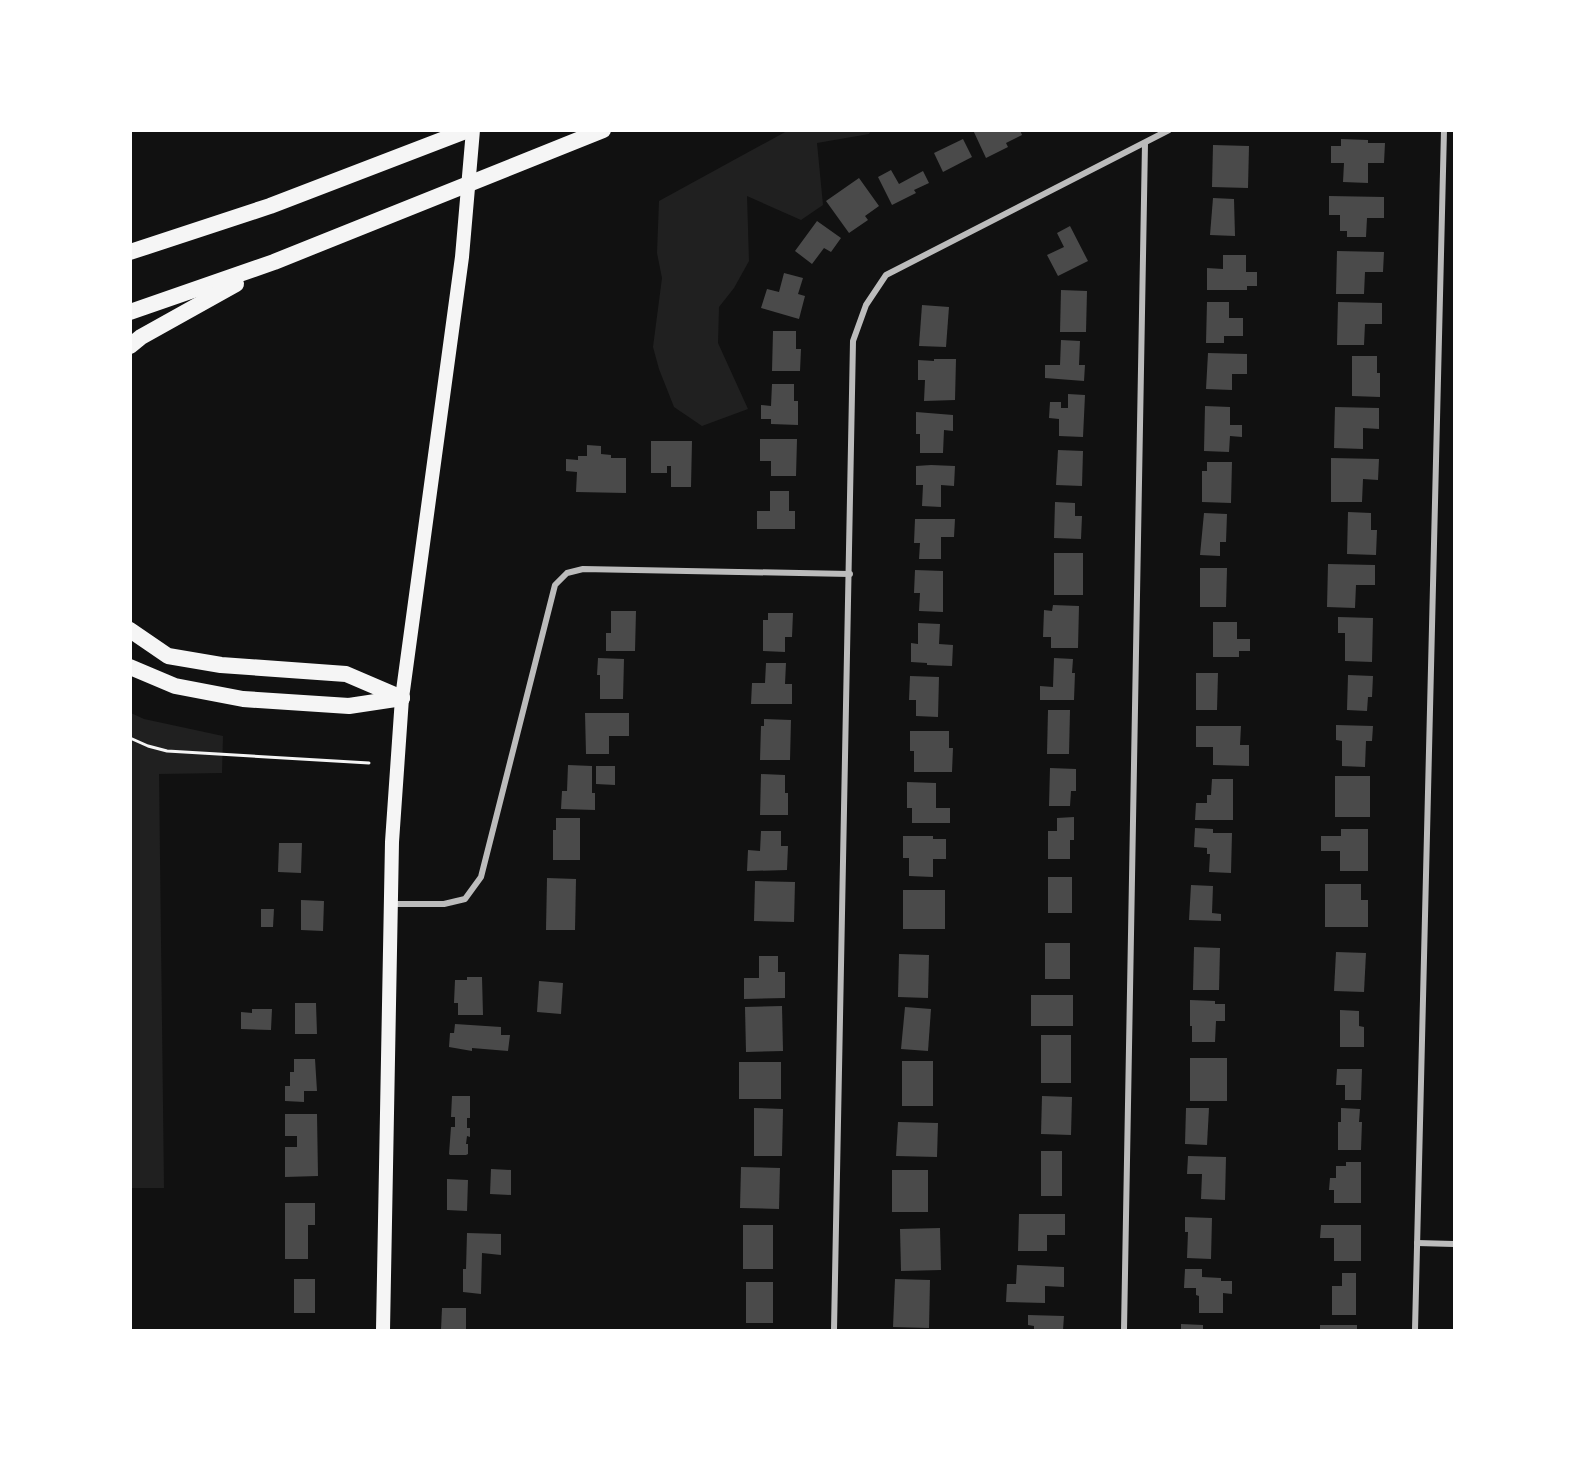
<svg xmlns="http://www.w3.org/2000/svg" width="1585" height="1461" font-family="'Varela Round',sans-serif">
<rect width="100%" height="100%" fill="#111"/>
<g fill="#202020">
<path d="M787 131H871L869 134 817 143 823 205 801 220 747 196 749 261 734 288 719 307 718 343 748 409 702 426 674 407 659 369 653 347 662 278 657 253 659 201Z"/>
<path d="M131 713 144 719 223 736 222 773 159 774 164 1188H131Z"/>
</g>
<g fill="#4a4a4a">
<path d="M973 130H1020L1022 135 1006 143 1008 147 986 158Z"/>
<path d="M963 139 972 157 943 172 934 153Z"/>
<path d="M1341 139 1368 140V143H1385L1384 163H1368V183L1343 182 1344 163H1331V146H1341Z"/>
<path d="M1213 145 1249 146 1248 188 1212 187Z"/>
<path d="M891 170 899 184 923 171 929 183 914 190 916 193 892 205 878 177Z"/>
<path d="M859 178 879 206 865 216 868 220 849 233 826 201Z"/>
<path d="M1329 196 1384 197V218H1367L1366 237H1347V231H1340V215H1329Z"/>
<path d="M1213 198 1234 199 1235 236 1210 235Z"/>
<path d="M817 221 841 238 831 252 824 248 812 264 795 251Z"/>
<path d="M1070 226 1088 261 1058 276 1047 255 1064 247 1057 233Z"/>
<path d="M1337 251 1384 252 1383 272H1365L1364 294H1336Z"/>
<path d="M1223 255H1246V272H1257V286H1247V290H1207V268L1223 269Z"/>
<path d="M784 273 803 278 798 294 805 296 799 319 761 308 767 289 779 292Z"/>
<path d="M1061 290 1087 291 1086 332H1060Z"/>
<path d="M1207 302H1229V318H1243V336H1224V343H1206Z"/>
<path d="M1338 302 1382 303V324H1365L1364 345H1337Z"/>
<path d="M922 305 949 307 946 347 919 346Z"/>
<path d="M773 331H796V349H801L800 371H772Z"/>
<path d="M1061 340 1080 341 1079 365H1085L1084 381 1045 378V365H1060Z"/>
<path d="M1208 353 1247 354V374H1232V390L1206 389Z"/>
<path d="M1352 356H1377V373H1380V397L1352 396Z"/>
<path d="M934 359H956L955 400 924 401 925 380H918V360L934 361Z"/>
<path d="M772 384H794V401H798V425L771 424V419H761V405L771 406Z"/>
<path d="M1068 394 1085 395 1083 437 1059 436V419L1049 418 1050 402H1061V408H1068Z"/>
<path d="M1205 406 1230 407V425H1242V437L1230 436 1229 452 1204 451Z"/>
<path d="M1335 407 1379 408V429L1363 428V449L1334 448Z"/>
<path d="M916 412 953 415V431L944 430 943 453H920V434H916Z"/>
<path d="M760 439H797L796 476H771V461H760Z"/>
<path d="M651 441H692L691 487H671V466H667V473H651Z"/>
<path d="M587 445 601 446V454L611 455V458H626V493L576 492 577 472 566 471V459L578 460V456H587Z"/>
<path d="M1058 450 1083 451 1082 486 1056 485Z"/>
<path d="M1331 458 1379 459 1378 480 1363 479 1362 502H1331Z"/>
<path d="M1207 462H1232L1231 503 1202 502V471H1207Z"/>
<path d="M931 465 955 466 954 486 941 485V507L922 506 923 485H916V466Z"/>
<path d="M770 491H789V511H795V529H757V511H770Z"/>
<path d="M1055 502 1075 503V516H1082L1081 539 1054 538Z"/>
<path d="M1348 512 1371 513V530H1377L1376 555 1347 554Z"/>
<path d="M1204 513 1227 514 1226 542H1220V556L1200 555Z"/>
<path d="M915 519H955L954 537H941V559H919L920 543H914Z"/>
<rect x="1054" y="553" width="29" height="42"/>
<path d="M1328 564 1375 565V585H1356L1355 608 1327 607Z"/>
<path d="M1200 568H1227L1226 607H1200Z"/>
<path d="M915 570 943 571V612L919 611 920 593H914Z"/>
<path d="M1053 605 1079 606 1078 648H1051V637H1043L1044 610 1052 611Z"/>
<path d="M611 611H636L635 651H606V633H611Z"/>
<path d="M768 613H793L792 637H785V652L763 651V620H768Z"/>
<path d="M1338 617 1373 618 1372 662 1345 661V633H1338Z"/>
<path d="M1213 622H1237V639H1250V651H1239V657H1213Z"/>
<path d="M918 623 940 624 939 644 953 645 952 666 927 665V663L911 662V643L918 644Z"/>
<path d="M598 658 624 659 623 699H600V675H597Z"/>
<path d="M1054 658 1073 659 1072 673H1075L1074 700H1040V686L1053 687Z"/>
<path d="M766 663H786L785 684H792V704H751L752 683H765Z"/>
<path d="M1196 673H1218L1217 710H1196Z"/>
<path d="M1348 675 1373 676 1372 697H1368L1367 711 1347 710Z"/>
<path d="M910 676 939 677 938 717 916 716V700H909Z"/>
<path d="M1048 710H1070L1069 754H1047Z"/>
<path d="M585 713H629V736H609V754H586Z"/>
<path d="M764 719 791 720 790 760H760L761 726H764Z"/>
<path d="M1336 725 1373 726 1372 741H1366L1365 767 1342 766V741L1336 740Z"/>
<path d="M1196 726H1241L1240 745H1249V766L1213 765V747H1196Z"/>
<path d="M910 731H949V748H953L952 772H914V751H910Z"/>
<path d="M568 765 592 766V793H595V810L561 809 562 791H567Z"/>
<path d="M596 766H615V785L596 784Z"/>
<path d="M1050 768 1076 769V791H1071L1070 806H1049Z"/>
<path d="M761 774 785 775V793H788V815H760Z"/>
<rect x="1335" y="776" width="35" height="41"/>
<path d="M1212 779H1233V820H1195L1196 803H1207V795H1211Z"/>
<path d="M907 782 936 783V808H950V823H912V808H907Z"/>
<path d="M1074 817V840H1070V859H1048V831H1057V818Z"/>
<path d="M556 818H580V860H553V830H556Z"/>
<path d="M1195 828 1213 829V833H1232L1231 873 1209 872 1210 854H1207V848L1194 847Z"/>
<path d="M1341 829H1368V871H1340V851H1321V836H1341Z"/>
<path d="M761 831H781V846H788L787 870 747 871 748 850 760 851Z"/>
<path d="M903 836H933V839H946V859H933V877L909 876V858H903Z"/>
<path d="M279 843H302L301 873 278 872Z"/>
<rect x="1048" y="877" width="24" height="36"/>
<path d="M547 878 576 879 575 930H546Z"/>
<path d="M755 881 795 882 794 922 754 921Z"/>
<path d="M1325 884H1361V900H1368V927H1325Z"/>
<path d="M1191 885 1213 886 1212 913 1221 914V921L1189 920Z"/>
<rect x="903" y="890" width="42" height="39"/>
<path d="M301 900 324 901 323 931 301 930Z"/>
<path d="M261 909H274L273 927H261Z"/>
<rect x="1045" y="943" width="25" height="36"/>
<path d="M1194 947 1220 948 1219 990H1193Z"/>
<path d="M1336 952 1366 953 1364 992 1334 991Z"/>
<path d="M899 954 929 955 928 998 898 997Z"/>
<path d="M759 956H778V972H785V998L744 999V978H759Z"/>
<path d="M467 977H482L483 1015H458V1003H454L455 980H467Z"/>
<path d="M539 981 563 983 561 1014 537 1012Z"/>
<rect x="1031" y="995" width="42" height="31"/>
<path d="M1190 1000 1215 1001V1004H1225V1021H1216L1215 1042H1192V1026H1190Z"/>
<path d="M295 1003H316L317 1034H295Z"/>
<path d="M782 1006 783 1051 746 1052 745 1007Z"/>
<path d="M905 1007 931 1009 928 1051 901 1049Z"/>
<path d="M252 1009H272L271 1030 241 1029V1012L252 1013Z"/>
<path d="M1340 1010 1359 1011V1026L1364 1027V1047H1340Z"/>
<path d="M455 1024 501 1027V1035H510L508 1051 472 1048V1051L449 1047 450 1033H454Z"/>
<rect x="1041" y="1035" width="30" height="48"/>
<rect x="1190" y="1058" width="37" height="43"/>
<path d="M294 1059H315L317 1091H304V1102L285 1101V1086H290V1072H294Z"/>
<rect x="902" y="1061" width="31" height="45"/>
<rect x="739" y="1062" width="42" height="37"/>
<path d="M1337 1069H1362L1361 1100H1345V1085H1336Z"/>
<path d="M452 1096H470V1118H467V1128H470V1137L467 1136 466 1144H468V1154L466 1155H450L449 1154 451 1127H455V1117H451Z"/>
<path d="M1042 1096 1072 1097 1071 1135 1041 1134Z"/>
<path d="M754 1108 783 1109 782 1156H754Z"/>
<path d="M1186 1108H1209L1207 1145 1185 1144Z"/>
<path d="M1341 1108 1360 1109 1359 1122H1362L1361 1150H1338V1122H1341Z"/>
<path d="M285 1114H317L318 1176 285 1177V1147H297V1136H285Z"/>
<path d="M898 1122 938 1123 937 1157 896 1156Z"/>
<rect x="1041" y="1151" width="21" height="45"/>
<path d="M1188 1156 1226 1157 1225 1200 1201 1199 1202 1174H1187Z"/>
<path d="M1346 1162H1361V1203H1334V1190H1329L1330 1178H1336V1166H1346Z"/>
<path d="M741 1167 780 1168 779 1209 740 1208Z"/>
<path d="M491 1169 511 1170V1195L490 1194Z"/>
<rect x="892" y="1170" width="36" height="42"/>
<path d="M447 1179 468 1180 467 1211 447 1210Z"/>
<path d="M285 1203H315V1225H308V1259H285Z"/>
<path d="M1019 1214H1065V1235H1047V1251H1018Z"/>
<path d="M1185 1217 1212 1218 1211 1259 1187 1258 1188 1232H1185Z"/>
<rect x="743" y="1225" width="30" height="44"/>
<path d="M1321 1225H1361V1261H1334V1238H1320Z"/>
<path d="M940 1228 941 1270 901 1271 900 1229Z"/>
<path d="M467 1233 501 1234V1255L482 1253 481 1294 463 1292V1269H466Z"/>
<path d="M1017 1265 1064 1267V1287L1045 1286V1303L1006 1302 1007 1284H1016Z"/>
<path d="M1185 1269H1202V1277L1221 1278V1281H1232V1294L1223 1293V1313H1199V1296L1196 1295V1288H1184Z"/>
<path d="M1342 1273H1356V1315H1332V1286H1342Z"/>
<rect x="294" y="1279" width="21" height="34"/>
<path d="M895 1279 930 1280 929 1328 893 1327Z"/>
<rect x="746" y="1282" width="27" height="41"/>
<path d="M442 1308H466V1330H441Z"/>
<path d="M1028 1315 1064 1316 1063 1330H1034V1326L1028 1325Z"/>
<path d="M1181 1324 1203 1325V1330H1181Z"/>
<rect x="1320" y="1325" width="37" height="5"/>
</g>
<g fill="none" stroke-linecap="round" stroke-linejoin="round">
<path stroke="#f5f5f5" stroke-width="3" d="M130 738 148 746 167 751 369 763"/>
<g stroke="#bcbcbc" stroke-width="6">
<path d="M392 904H444L465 899 481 877 555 585 567 573 583 569 850 574"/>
<path d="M1417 1243 1454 1244"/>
<path d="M834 1330 853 341 866 305 886 275 1169 130"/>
<path d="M1124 1330 1145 143"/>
<path d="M1415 1330 1444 130"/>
</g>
<path stroke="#f5f5f5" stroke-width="14" d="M383 1330 392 842 402 698 462 257 473 130"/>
<g stroke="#f5f5f5" stroke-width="16">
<path d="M130 252 270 206 468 130"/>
<path d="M130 312 274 262 603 130"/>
<path d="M130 346 141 337 236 284"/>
<path d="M130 630 168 656 221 665 346 674 402 698"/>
<path d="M130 667 175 686 243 699 349 706 402 698"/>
</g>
</g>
<rect width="1585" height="1461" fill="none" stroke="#ffffff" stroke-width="264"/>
</svg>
